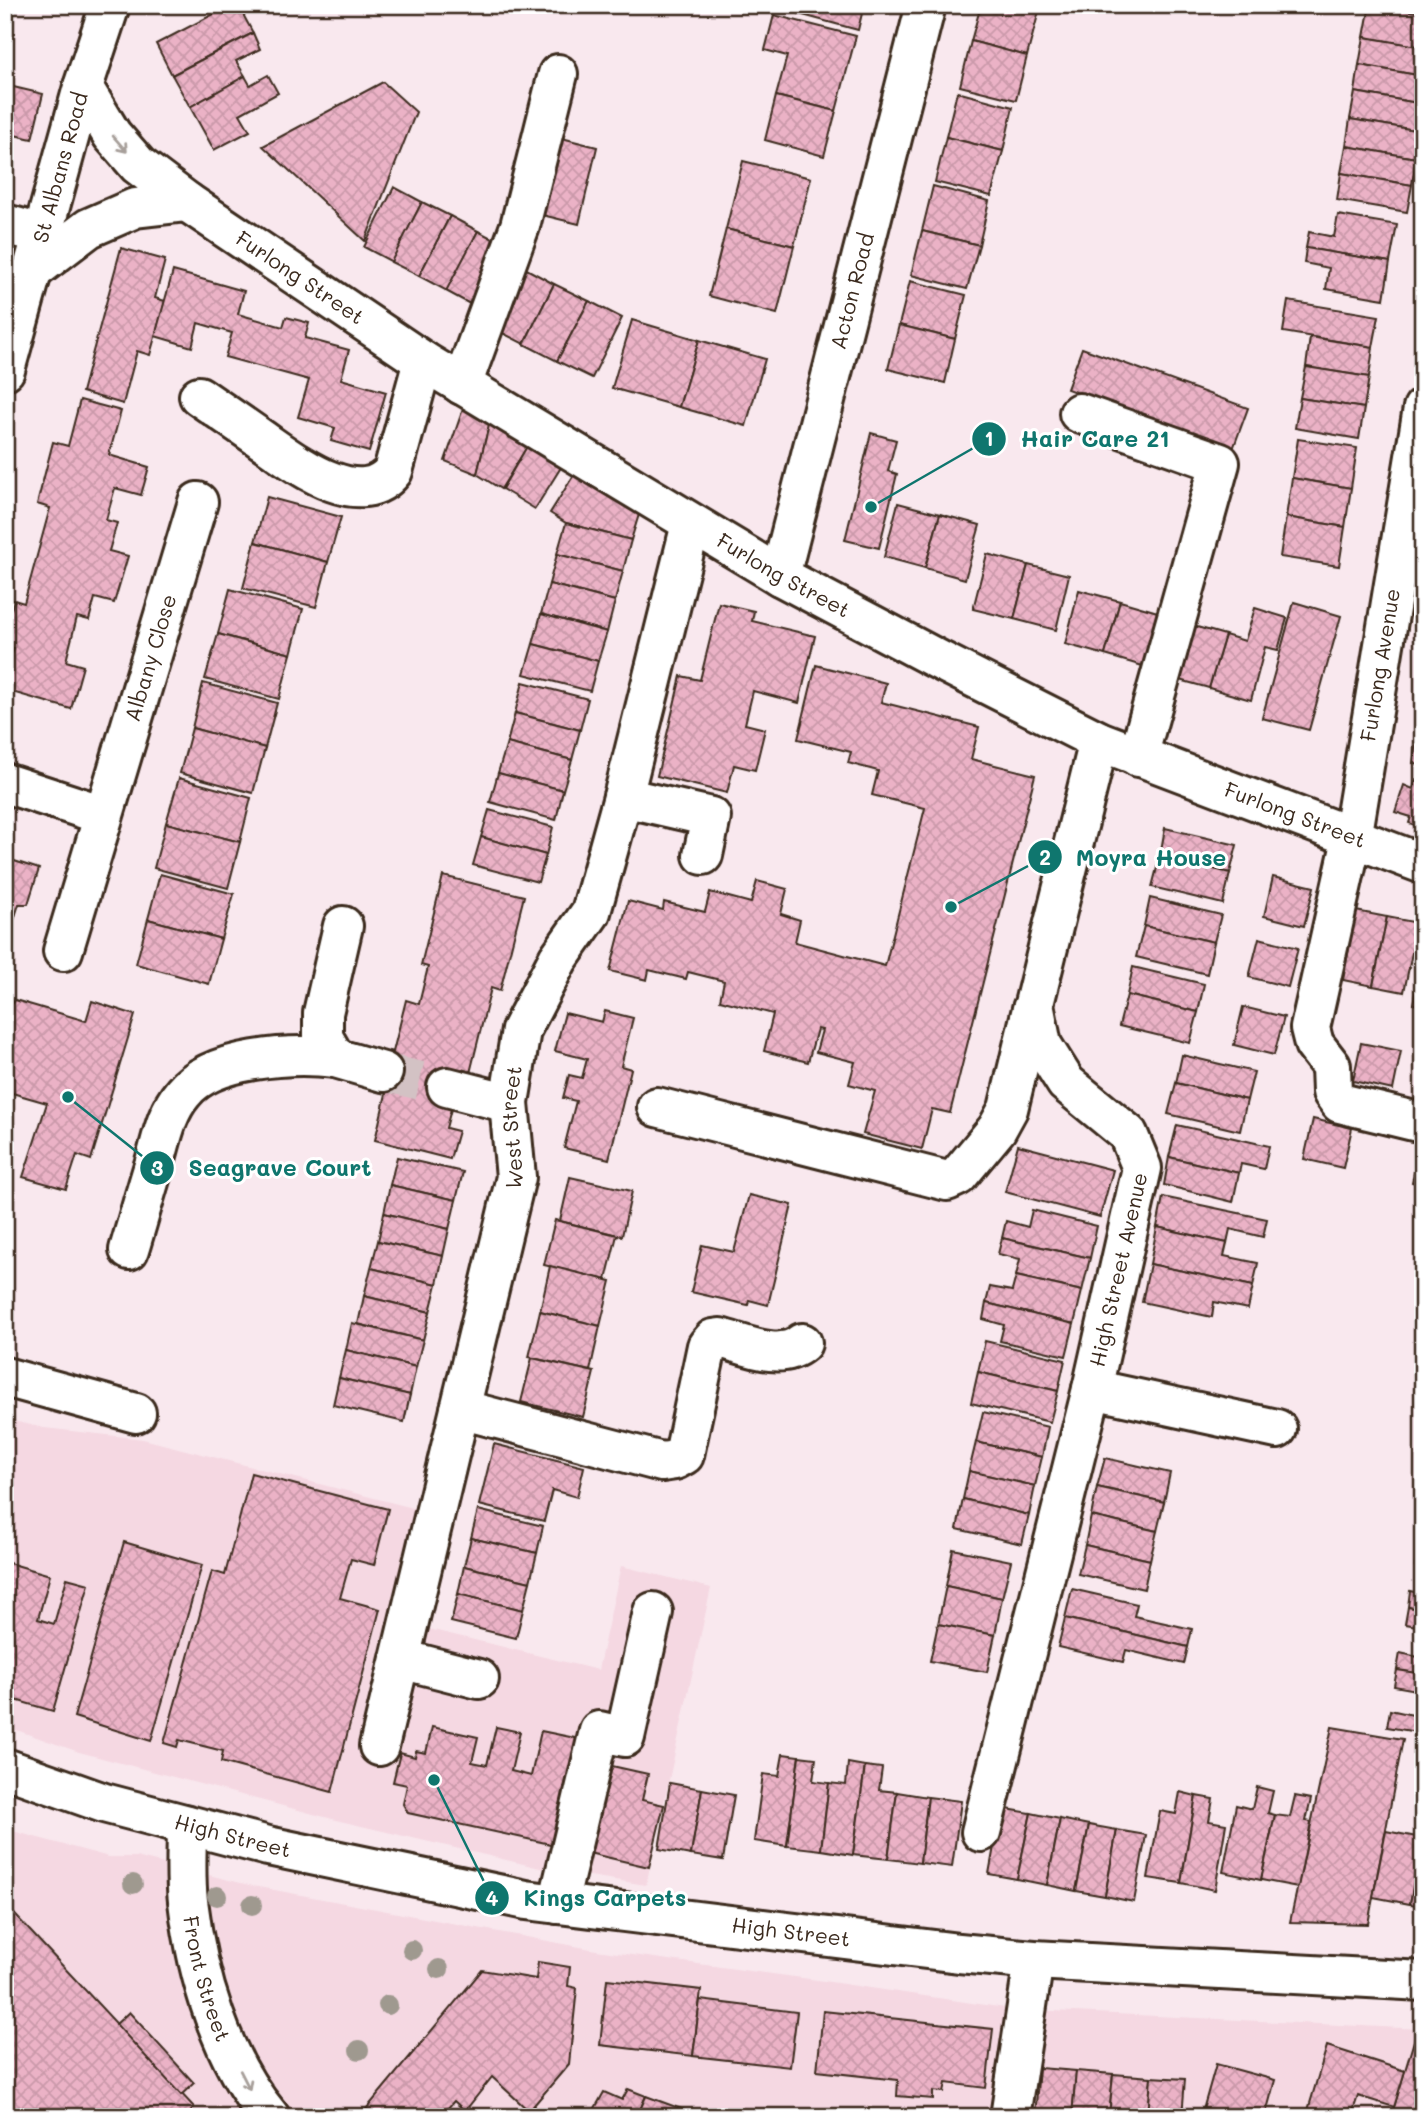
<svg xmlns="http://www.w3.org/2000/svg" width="1428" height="2122" font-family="Mali,sans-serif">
<defs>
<pattern id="building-cross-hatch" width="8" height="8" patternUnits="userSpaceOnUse" patternTransform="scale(1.75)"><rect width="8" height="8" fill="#ebb2c6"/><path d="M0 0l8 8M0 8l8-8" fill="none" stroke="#ca99aa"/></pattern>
</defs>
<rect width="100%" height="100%" fill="#f9e8ee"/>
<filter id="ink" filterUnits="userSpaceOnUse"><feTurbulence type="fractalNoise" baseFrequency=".0143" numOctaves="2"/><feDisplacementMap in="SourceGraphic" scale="14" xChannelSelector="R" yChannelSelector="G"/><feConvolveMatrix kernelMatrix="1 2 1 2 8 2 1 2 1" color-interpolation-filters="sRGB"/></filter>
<g filter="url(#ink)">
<g fill="#f5d8e2">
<path d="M5 1419 44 1428 143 1439 417 1509 392 1620 598 1670 621 1566 711 1588 646 1885 540 1868 340 1821 79 1752 5 1726Z"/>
<path d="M5 1829 109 1857H136L253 1886 596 1950 817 1980 1012 2009 1423 2029V2117H5Z"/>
</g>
<g fill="url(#building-cross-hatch)" stroke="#3b2a1e" stroke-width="2">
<path d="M231 5H238L253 33 172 75 156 44Z"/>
<path d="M801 5H864L858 30 799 14Z"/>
<path d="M981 5H1015L1039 11 1027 56 971 41Z"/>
<path d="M1370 5 1423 13V47L1364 37Z"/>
<path d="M774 15 856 36 836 111 776 96 787 56 765 50Z"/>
<path d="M253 33 260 49 236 61 245 76 190 107 172 75Z"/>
<path d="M1364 37 1423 47V76L1359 65Z"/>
<path d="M971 41 1027 56 1016 100 960 86Z"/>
<path d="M1359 65 1423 76V104L1355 92Z"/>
<path d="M268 75 278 93 240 114 250 131 214 150 190 107 245 76 250 85Z"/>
<path d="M383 82 416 112 365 241 263 146Z"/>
<path d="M5 85 43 94 32 139 5 133Z"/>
<path d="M957 92 1013 107 1003 151 946 137Z"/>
<path d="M1355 92 1423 104 1421 131 1350 119Z"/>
<path d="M776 96 836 111 824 156 765 140Z"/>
<path d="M1350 119 1421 131 1416 158 1346 146Z"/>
<path d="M550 135 597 147 579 224 530 212Z"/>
<path d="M946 137 1003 151 991 196 935 182Z"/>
<path d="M1346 146 1416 158 1412 185 1341 173Z"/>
<path d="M743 161 811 178 794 246 726 229Z"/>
<path d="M1341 173 1412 185 1407 212 1337 200Z"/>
<path d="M933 186 989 201 979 245 922 231Z"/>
<path d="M394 187 422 202 392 262 364 247Z"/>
<path d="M422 202 450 216 419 276 391 262Z"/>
<path d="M1338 215 1397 225 1390 262 1306 248 1309 232 1334 237Z"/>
<path d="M450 216 478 231 447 291 419 276Z"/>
<path d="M726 229 794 246 777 314 709 296Z"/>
<path d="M478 231 505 245 481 310 446 291Z"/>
<path d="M922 231 979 245 967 289 911 275Z"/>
<path d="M121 248 165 260 155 298 165 301 150 355 137 351 123 404 82 392Z"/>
<path d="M1306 248 1390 262 1384 299 1326 289 1329 268 1304 263Z"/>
<path d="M521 266 554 284 524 344 489 326Z"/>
<path d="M173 271 244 291 238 314 283 327 286 317 309 323 305 338 349 350 341 379 386 392 369 452 331 441 335 428 298 417 309 380 225 357 232 333 198 323 192 347 155 336Z"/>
<path d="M910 281 966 295 955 339 899 325Z"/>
<path d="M554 284 589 301 557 361 524 344Z"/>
<path d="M589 301 622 318 592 378 557 361Z"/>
<path d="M1288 301 1379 316 1373 347 1283 332Z"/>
<path d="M632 320 699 340 679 407 612 388Z"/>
<path d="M899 325 955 339 945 383 888 369Z"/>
<path d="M1310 337 1373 347 1369 377 1306 367Z"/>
<path d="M699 340 765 359 746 426 679 407Z"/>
<path d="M1082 348 1248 408 1233 449 1067 389Z"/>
<path d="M1306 367 1369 377 1364 408 1300 398Z"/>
<path d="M1300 398 1364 408 1359 439 1295 428Z"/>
<path d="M80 400 121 411 109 455 149 467 141 495 115 488 106 520 117 523 109 551 128 556 114 603 95 598 89 620 77 617 66 661 83 666 71 709 5 690V676L14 648 5 646V630L14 600 24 603 50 508 37 504 53 442 68 446Z"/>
<path d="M464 406 490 421 477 474 445 461Z"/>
<path d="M490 421 529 444 501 489 477 474Z"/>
<path d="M871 433 896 440 888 471 897 474 879 548 845 540Z"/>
<path d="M1298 439 1357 448 1351 488 1292 478Z"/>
<path d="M529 443 563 464 535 509 502 489Z"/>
<path d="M577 470 641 508 631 540 566 523 550 513Z"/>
<path d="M1292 478 1351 488 1345 527 1286 517Z"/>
<path d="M267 497 341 517 328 562 255 542Z"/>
<path d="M898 503 940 514 925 568 884 557Z"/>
<path d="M940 514 980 525 965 579 925 568Z"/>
<path d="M1286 517 1345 527 1339 566 1280 557Z"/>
<path d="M566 523 631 540 623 571 557 554Z"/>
<path d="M255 542 328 562 316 607 243 588Z"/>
<path d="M557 554 623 571 615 601 549 584Z"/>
<path d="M987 554 1028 565 1014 619 973 609Z"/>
<path d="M1028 565 1069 575 1056 630 1014 619Z"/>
<path d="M549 584 615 601 607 632 541 614Z"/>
<path d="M230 589 303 609 291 654 218 634Z"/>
<path d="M1079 590 1120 601 1105 655 1065 644Z"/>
<path d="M1120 601 1161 613 1146 667 1105 655Z"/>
<path d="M1294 602 1341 616 1309 730 1262 718Z"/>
<path d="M719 603 754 611 752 621 815 636 799 703 753 691 745 724 765 729 755 770 734 765 727 793 657 776 681 676 700 680Z"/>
<path d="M1255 608 1287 618 1278 650 1265 647 1251 700 1209 688 1225 635 1245 641Z"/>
<path d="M541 614 607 632 598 661 533 644Z"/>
<path d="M1183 623 1225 635 1209 688 1169 677Z"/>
<path d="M218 634 291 654 279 699 205 679Z"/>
<path d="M533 644 598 661 590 691 524 674Z"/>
<path d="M816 665 886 683 881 702 979 727 971 759 1035 775 950 1113 932 1109 922 1149 863 1134 875 1091 849 1084 855 1062 816 1052 822 1030 817 1029 808 1062 764 1051 773 1014 720 1000 724 981 688 972 686 979 649 970 647 980 610 971 628 901 663 910 664 902 705 912 710 892 751 903 757 881 787 889 781 914 800 920 795 942 885 966 925 808 872 795 878 771 848 763 851 752 798 739Z"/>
<path d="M523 682 588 699 580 730 515 713Z"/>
<path d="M203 683 277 703 265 748 192 728Z"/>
<path d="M1421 705H1423V735L1417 734Z"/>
<path d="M515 713 580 730 572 760 507 743Z"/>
<path d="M192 728 265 748 253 793 180 773Z"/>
<path d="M1417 734 1423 735V764L1413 763Z"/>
<path d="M507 743 572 760 563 790 498 773Z"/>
<path d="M498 773 563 790 556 820 490 802Z"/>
<path d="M179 778 251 798 240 842 166 823Z"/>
<path d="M1416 780 1423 782V828L1409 823 1411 817 1395 812 1404 785 1413 789Z"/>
<path d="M489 810 553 827 546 855 481 837Z"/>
<path d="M166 823 240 842 228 888 154 868Z"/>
<path d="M1165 828 1237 845 1230 873 1160 856Z"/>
<path d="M481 837 546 855 538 882 473 865Z"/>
<path d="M1160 856 1230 873 1223 904 1152 887Z"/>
<path d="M5 858 39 869 28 904H19L13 923 5 920Z"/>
<path d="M160 874 234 894 221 939 148 919Z"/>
<path d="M443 876 524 896 500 991 491 988 470 1073 452 1068 442 1107 451 1109 446 1128 458 1131 450 1159 375 1140 386 1094 379 1092 383 1072 389 1051 393 1052 406 1000 419 1004 428 967 421 965Z"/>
<path d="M1273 877 1314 887 1304 926 1264 916Z"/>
<path d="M1150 898 1221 915 1214 942 1144 926Z"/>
<path d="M1356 911 1387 917 1373 986 1343 980Z"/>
<path d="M1387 917 1418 923 1404 992 1373 986Z"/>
<path d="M148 919 221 939 209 984 136 964Z"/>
<path d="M1144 926 1214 942 1207 974 1136 957Z"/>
<path d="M1259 938 1298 948 1288 987 1249 977Z"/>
<path d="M1423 951V1005L1413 1004Z"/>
<path d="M1133 967 1204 984 1198 1012 1127 995Z"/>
<path d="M1127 995 1198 1012 1190 1043 1119 1026Z"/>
<path d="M15 1000 86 1021 92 1001 135 1015 91 1160 77 1155 66 1189 23 1177 47 1103 5 1091V1007L9 1009Z"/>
<path d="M1243 1007 1284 1017 1274 1055 1234 1045Z"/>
<path d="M605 1011 633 1018 621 1066 631 1069 609 1159 564 1148 576 1101 563 1098 569 1075 582 1078 587 1059 555 1051 565 1013 602 1022Z"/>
<path d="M1361 1043 1401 1051 1393 1090 1353 1081Z"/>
<path d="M1182 1055 1254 1072 1247 1100 1176 1083Z"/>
<path d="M1176 1083 1247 1100 1240 1131 1168 1114Z"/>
<path d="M1313 1119 1352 1128 1343 1168 1304 1159Z"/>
<path d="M1177 1125 1269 1146 1264 1169 1241 1164 1239 1173 1169 1157Z"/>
<path d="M1421 1142H1423V1185L1412 1182Z"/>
<path d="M1018 1145 1113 1170 1100 1217 1005 1192Z"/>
<path d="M397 1157 463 1172 456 1200 390 1185Z"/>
<path d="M1169 1157 1239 1173 1233 1202 1164 1185Z"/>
<path d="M570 1177 632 1191 622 1236 560 1221Z"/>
<path d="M390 1185 456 1200 449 1229 384 1213Z"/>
<path d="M749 1195 792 1205 768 1305 749 1300 748 1305 691 1292 702 1245 734 1252Z"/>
<path d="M1163 1197 1267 1219 1263 1237 1230 1229 1227 1243 1157 1227Z"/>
<path d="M1032 1210 1097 1226 1090 1258 1002 1238 1006 1221 1028 1227Z"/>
<path d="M384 1213 449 1229 443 1256 378 1241Z"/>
<path d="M555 1220 617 1235 606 1280 544 1265Z"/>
<path d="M1157 1227 1227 1243 1224 1256 1258 1263 1253 1286 1150 1264Z"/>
<path d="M1002 1238 1090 1258 1082 1291 1016 1276 1020 1259 998 1254Z"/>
<path d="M378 1241 443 1256 437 1284 371 1268Z"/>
<path d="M1150 1264 1253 1286 1248 1309 1214 1302 1212 1317 1142 1302Z"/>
<path d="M550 1266 611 1281 600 1326 540 1311Z"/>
<path d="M371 1268 437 1284 430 1312 364 1296Z"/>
<path d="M1016 1276 1082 1291 1074 1324 986 1303 990 1287 1012 1291Z"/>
<path d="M364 1296 430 1312 423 1340 358 1324Z"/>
<path d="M986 1303 1074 1324 1066 1356 1000 1341 1004 1325 983 1319Z"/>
<path d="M540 1311 600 1326 590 1371 529 1357Z"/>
<path d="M352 1323 423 1340 416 1367 346 1350Z"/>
<path d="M985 1341 1065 1360 1058 1391 978 1372Z"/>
<path d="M346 1350 416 1367 410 1395 339 1378Z"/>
<path d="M532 1358 594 1372 583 1417 521 1402Z"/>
<path d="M978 1372 1058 1391 1050 1422 971 1403Z"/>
<path d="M339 1378 410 1395 404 1422 333 1405Z"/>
<path d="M983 1412 1048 1427 1042 1457 976 1442Z"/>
<path d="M976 1442 1042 1457 1035 1486 969 1471Z"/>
<path d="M494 1444 584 1467 577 1497 552 1490 544 1521 479 1505Z"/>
<path d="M1105 1458 1170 1473 1164 1502 1097 1487Z"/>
<path d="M969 1471 1035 1486 1029 1515 963 1499Z"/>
<path d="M251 1473 388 1509 374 1565 351 1559 340 1598 380 1609 332 1792 221 1762 223 1751 179 1740 177 1747 164 1743 212 1571 225 1575Z"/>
<path d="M1097 1487 1164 1502 1157 1531 1091 1516Z"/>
<path d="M963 1499 1029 1515 1022 1544 957 1529Z"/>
<path d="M478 1510 543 1526 537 1553 471 1538Z"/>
<path d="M1091 1516 1157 1531 1150 1560 1085 1545Z"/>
<path d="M471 1538 537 1553 530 1582 464 1566Z"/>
<path d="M124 1542 202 1565 151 1741 74 1717Z"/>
<path d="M1085 1545 1150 1560 1144 1589 1078 1574Z"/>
<path d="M953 1549 1011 1561 1002 1598 946 1586Z"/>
<path d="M1418 1551H1423V1568L1415 1566Z"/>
<path d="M9 1563 50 1575 38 1619 54 1624 67 1578 89 1584 53 1711 5 1697V1577Z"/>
<path d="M464 1566 530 1582 523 1610 458 1594Z"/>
<path d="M946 1586 1002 1598 995 1635 938 1624Z"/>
<path d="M1072 1589 1137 1604 1134 1616 1192 1629 1188 1647 1065 1618Z"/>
<path d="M1410 1591 1423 1594V1610L1408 1607Z"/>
<path d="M458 1594 523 1610 516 1638 451 1622Z"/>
<path d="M1408 1607 1423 1610V1627L1405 1624Z"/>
<path d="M1065 1618 1188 1647 1184 1664 1126 1650 1123 1662 1058 1647Z"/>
<path d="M938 1624 995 1635 987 1672 930 1661Z"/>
<path d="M1400 1653 1423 1658V1674L1397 1670Z"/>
<path d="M1397 1670 1423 1674V1704L1415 1703 1417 1690 1394 1686Z"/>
<path d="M1415 1703 1423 1704V1733L1387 1727 1390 1710 1413 1715Z"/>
<path d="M432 1727 478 1737 472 1762 487 1765 496 1727 520 1732 511 1771 531 1776 541 1731 580 1739 555 1845 408 1813 403 1804 407 1785 393 1782 400 1753 415 1757 416 1751 426 1753Z"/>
<path d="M1332 1727 1403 1739 1368 1924 1290 1922Z"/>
<path d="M783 1754 799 1756 787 1846 754 1841 763 1774 779 1776Z"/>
<path d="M799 1756 816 1758 813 1781 829 1783 821 1850 787 1846Z"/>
<path d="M848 1763 865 1766 853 1855 821 1850 829 1783 846 1785Z"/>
<path d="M612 1766 648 1774 642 1800 664 1805 649 1867 584 1852 595 1786 606 1789Z"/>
<path d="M865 1766 882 1768 879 1790 897 1792 888 1859 853 1855Z"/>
<path d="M670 1783 702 1789 691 1855 659 1849Z"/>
<path d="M1257 1787 1273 1791 1268 1813 1275 1815 1261 1880 1223 1872 1236 1805 1252 1809Z"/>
<path d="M702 1789 734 1795 723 1860 691 1855Z"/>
<path d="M897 1792 928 1797 920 1863 888 1859Z"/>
<path d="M1180 1792 1196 1796 1181 1883 1148 1878 1160 1811 1176 1814Z"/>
<path d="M1196 1796 1213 1799 1209 1821 1226 1824 1215 1890 1181 1883Z"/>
<path d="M1295 1796 1311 1799 1306 1821 1311 1822 1298 1887 1261 1880 1275 1815 1290 1817Z"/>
<path d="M928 1797 961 1801 952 1867 920 1863Z"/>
<path d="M1001 1808 1031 1813 1017 1879 989 1874Z"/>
<path d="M1031 1813 1060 1819 1047 1885 1017 1879Z"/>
<path d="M1060 1819 1089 1825 1076 1891 1047 1885Z"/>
<path d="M1089 1825 1117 1830 1105 1896 1076 1891Z"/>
<path d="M1117 1830 1146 1835 1134 1902 1105 1896Z"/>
<path d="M1386 1831 1422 1838 1410 1904 1373 1897Z"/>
<path d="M1422 1838 1423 1839V1906L1410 1904Z"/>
<path d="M5 1904 194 2107 187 2117H5Z"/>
<path d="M538 1962 570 1967 568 1986 577 1988 569 2064 529 2111 492 2077 465 2111 454 2101 440 2117H396L392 2113 388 2117H365L362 2114 482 1970 536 1979Z"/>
<path d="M607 1979 701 1990 693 2056 600 2045Z"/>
<path d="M700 2000 797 2012 790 2067 693 2056Z"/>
<path d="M823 2011 993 2029 986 2088 946 2083 944 2092 933 2091V2099L897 2096 898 2080 817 2071Z"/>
<path d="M129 2012 194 2083 181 2095 116 2024Z"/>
<path d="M1417 2031 1423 2032V2117H1391Z"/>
<path d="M1327 2046 1405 2071 1394 2107 1358 2096 1351 2117H1306Z"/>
<path d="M1216 2064 1275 2080 1265 2117H1201Z"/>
<path d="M1039 2068 1076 2071 1072 2117H1035Z"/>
<path d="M1076 2071 1113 2074 1109 2117H1072Z"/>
<path d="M1113 2074 1151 2077 1148 2117H1109Z"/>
<path d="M1151 2077 1185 2079 1182 2117H1148Z"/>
<path d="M628 2089 646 2096 637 2117H590L604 2092 622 2100Z"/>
<path d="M646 2096 703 2117H637Z"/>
</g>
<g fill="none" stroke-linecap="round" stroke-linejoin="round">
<path stroke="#d3c2c4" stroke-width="38" stroke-dasharray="38 19" stroke-linecap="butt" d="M383 1072 447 1087"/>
<defs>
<g id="minor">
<path id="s1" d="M187 202 423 361 780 576 937 659 1099 741 1423 864"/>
<path d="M5 224 42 234"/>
<path d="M31 272 89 228 135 208 187 202 138 165 112 135 83 87"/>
<path id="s2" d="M5 370 83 87 110 5"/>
<path d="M462 385 520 226 558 74"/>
<path d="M199 396C219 410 240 424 261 439 293 461 359 514 393 471L423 361"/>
<path d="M1079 413 1220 463 1138 757"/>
<path id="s3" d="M780 576 926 5"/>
<path d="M5 783 103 815"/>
<path d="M623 797 711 817 703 855"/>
<path d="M343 926 323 1013V1037L335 1058 383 1072"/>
<path id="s4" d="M63 951 198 502"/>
<path d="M447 1087 509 1103"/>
<path d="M657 1107 947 1181 958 1176 997 1129 1008 1109 1032 1009"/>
<path id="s5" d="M1414 1121 1340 1103 1332 1092 1331 1066 1314 1044 1310 1028 1352 839 1423 408"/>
<path d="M129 1250C138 1220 146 1191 155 1162 162 1138 166 1113 183 1093 211 1057 293 1053 335 1058"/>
<path d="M5 1377 136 1413"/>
<path d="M1092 1389 1277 1429"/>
<path d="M460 1409 662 1462 675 1460 684 1455 707 1346 713 1339 720 1338C744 1344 780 1362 802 1343"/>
<path d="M401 1659 479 1679"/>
<path id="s6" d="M379 1746 516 1177 509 1103 521 1030 558 959 591 912 623 797 691 524"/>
<path id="s7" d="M5 1768 104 1803 268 1846 526 1900 959 1953 1034 1960 1423 1981"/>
<path id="s8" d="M187 1825C187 1850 185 1877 188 1901 197 1976 221 2059 270 2117"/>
<path id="s9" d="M981 1832 1092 1389 1142 1168 1128 1134 1066 1083 1042 1045 1034 1004 1099 741"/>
<path d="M558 1904 599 1731 625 1737 653 1612"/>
<path d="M1010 2117 1034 1960"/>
</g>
</defs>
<use href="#minor" stroke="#3b2a1e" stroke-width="44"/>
<use href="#minor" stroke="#fff" stroke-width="38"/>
</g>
<g fill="#9f998f">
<circle cx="133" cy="1884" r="10"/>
<circle cx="217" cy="1896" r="10"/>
<circle cx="252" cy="1905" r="10"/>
<circle cx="412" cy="1950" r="10"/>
<circle cx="439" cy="1969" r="10"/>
<circle cx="388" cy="2005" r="10"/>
<circle cx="359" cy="2050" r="10"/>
</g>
<defs><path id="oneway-shaft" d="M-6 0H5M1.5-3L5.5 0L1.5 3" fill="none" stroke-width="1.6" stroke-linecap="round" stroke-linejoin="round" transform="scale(1.75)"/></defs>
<g stroke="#a79f9a">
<use href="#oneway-shaft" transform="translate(120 144) rotate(49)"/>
<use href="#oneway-shaft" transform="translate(245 2080) rotate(63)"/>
</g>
</g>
<g text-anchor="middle" stroke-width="6" stroke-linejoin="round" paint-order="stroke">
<g font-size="21" fill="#3b2a1e" stroke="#fff">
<text dy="7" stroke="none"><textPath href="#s2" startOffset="210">St Albans Road</textPath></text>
<text dy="7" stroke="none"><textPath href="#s1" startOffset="136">Furlong Street</textPath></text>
<text dy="7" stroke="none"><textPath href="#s3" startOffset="294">Acton Road</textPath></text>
<text dy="7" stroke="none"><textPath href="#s1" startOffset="704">Furlong Street</textPath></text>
<text dy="7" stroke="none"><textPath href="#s4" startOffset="306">Albany Close</textPath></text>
<text dy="7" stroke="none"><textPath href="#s5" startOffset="530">Furlong Avenue</textPath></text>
<text dy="7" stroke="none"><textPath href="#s1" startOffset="1270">Furlong Street</textPath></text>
<text dy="7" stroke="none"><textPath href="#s6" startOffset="635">West Street</textPath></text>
<text dy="7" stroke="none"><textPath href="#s9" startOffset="579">High Street Avenue</textPath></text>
<text dy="7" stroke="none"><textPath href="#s7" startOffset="238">High Street</textPath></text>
<text dy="7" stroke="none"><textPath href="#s7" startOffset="805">High Street</textPath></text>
<text dy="7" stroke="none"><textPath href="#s8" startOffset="156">Front Street</textPath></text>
</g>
</g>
<path fill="none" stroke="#0f766e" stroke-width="2.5" d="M871 507L989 439M951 907L1045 857M68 1097L157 1168M434 1780L492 1898"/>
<g fill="#0f766e" stroke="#fff" stroke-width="2.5">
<circle cx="871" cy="507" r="7"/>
<circle cx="951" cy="907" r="7"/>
<circle cx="68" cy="1097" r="7"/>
<circle cx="434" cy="1780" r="7"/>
<circle cx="989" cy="439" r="18"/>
<circle cx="1045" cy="857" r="18"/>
<circle cx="157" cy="1168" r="18"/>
<circle cx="492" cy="1898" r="18"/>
</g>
<g font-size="21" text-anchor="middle" font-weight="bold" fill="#fff">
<text x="989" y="446">1</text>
<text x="1045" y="865">2</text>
<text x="157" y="1176">3</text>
<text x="492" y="1906">4</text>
</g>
<g font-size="23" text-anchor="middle" font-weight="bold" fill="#0f766e" stroke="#fff" stroke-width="6" stroke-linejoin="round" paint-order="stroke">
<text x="1095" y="447">Hair Care 21</text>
<text x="1151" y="866">Moyra House</text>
<text x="280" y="1176">Seagrave Court</text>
<text x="605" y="1906">Kings Carpets</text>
</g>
<rect width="1428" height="2122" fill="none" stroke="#fff" stroke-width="28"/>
<rect x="14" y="14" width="1400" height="2094" fill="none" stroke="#3b2a1e" stroke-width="2.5" filter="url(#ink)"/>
</svg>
